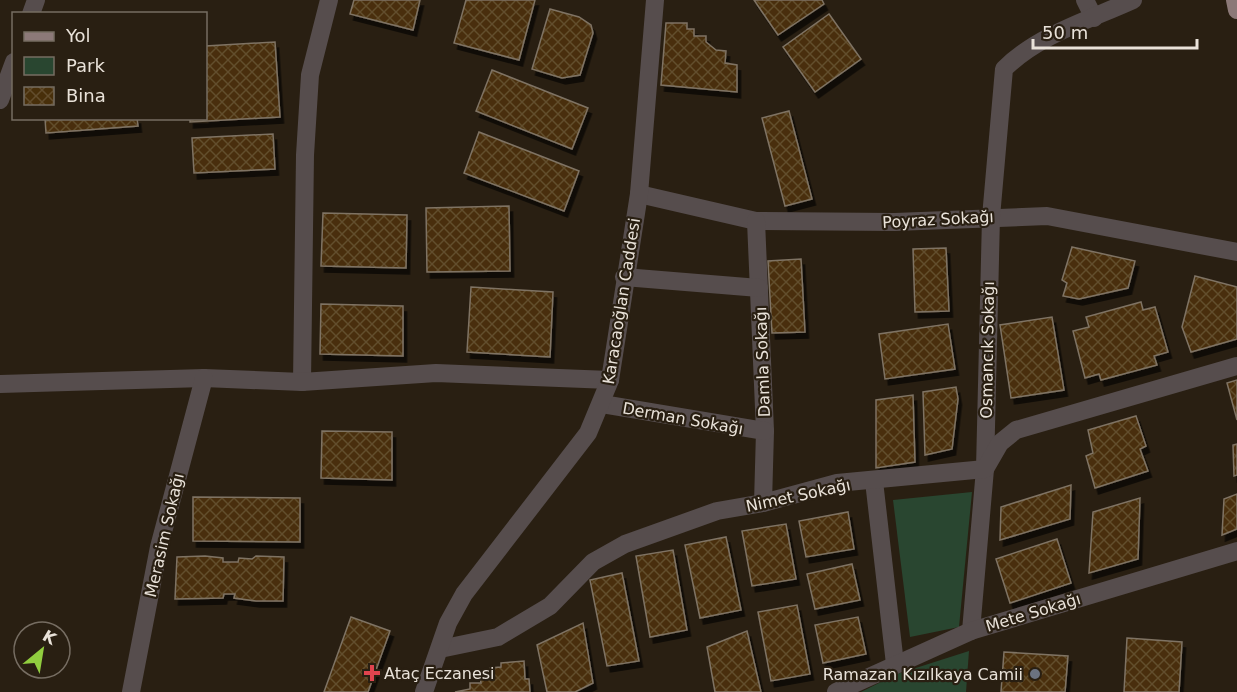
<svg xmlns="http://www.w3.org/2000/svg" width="1237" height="692" font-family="'DejaVu Sans',sans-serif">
<defs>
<pattern id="building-cross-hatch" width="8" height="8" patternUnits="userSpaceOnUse" patternTransform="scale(1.5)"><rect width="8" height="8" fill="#482f0a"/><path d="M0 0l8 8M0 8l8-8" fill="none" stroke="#624d2d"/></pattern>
<filter id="shadow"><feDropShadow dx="3.5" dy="6" stdDeviation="0" flood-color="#0009"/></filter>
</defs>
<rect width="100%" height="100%" fill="#291f12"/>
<g fill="#294630">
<path d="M972 492 959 627 910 637 893 500Z"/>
<path d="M969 651 966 692H861L897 674Z"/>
</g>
<g fill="url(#building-cross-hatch)" stroke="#7f7364" stroke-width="1.5" filter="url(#shadow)">
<path d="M354 0H420L413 30 350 14Z"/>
<path d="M466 0H535L519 60 454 43Z"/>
<path d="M754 0H822L824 4 778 35Z"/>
<path d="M550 9 579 17 591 25 593 33 580 75 562 78 532 69Z"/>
<path d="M829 14 861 59 815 92 783 47Z"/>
<path d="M666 23H687V29H694V36H706V42L716 50 726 51 725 63 737 65V92L661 85Z"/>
<path d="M275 42 280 117 190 122V118H206V46Z"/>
<path d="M492 70 588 108 572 149 476 111Z"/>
<path d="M789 111 812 199 785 206 762 118Z"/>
<path d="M45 118H137L138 126 46 133Z"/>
<path d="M479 132 579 171 564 211 464 173Z"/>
<path d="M273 134 275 169 194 173 192 138Z"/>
<path d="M509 206 510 271 427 272 426 208Z"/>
<path d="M323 213 407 215 406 268 321 266Z"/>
<path d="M1072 247 1135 261 1128 288 1079 299 1063 296 1067 283 1062 280Z"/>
<path d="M946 248 949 311 915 312 913 249Z"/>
<path d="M801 259 805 332 772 333 768 261Z"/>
<path d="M1195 276 1237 287V339L1191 352 1182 327Z"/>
<path d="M471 287 553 292 550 357 467 352Z"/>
<path d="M1141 302 1143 310 1155 307 1168 352 1154 356 1157 365 1101 380 1099 374 1085 378 1073 331 1089 327 1086 317Z"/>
<path d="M321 304 403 306V356L320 354Z"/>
<path d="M1052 317 1064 390 1011 398 1000 325Z"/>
<path d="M948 324 955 369 885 379 879 334Z"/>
<path d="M1237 380V420L1227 383Z"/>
<path d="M956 387 958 399 952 449 925 455 923 392Z"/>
<path d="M913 395 915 462 876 468V400Z"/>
<path d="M1136 416 1146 446 1140 449 1148 471 1095 488 1086 456 1093 453 1088 430Z"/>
<path d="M322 431 392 432V480L321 478Z"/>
<path d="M1237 444V475L1234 476 1233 445Z"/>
<path d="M1071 485 1070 519 1000 540 1001 507Z"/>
<path d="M1237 494V529L1222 535 1224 499Z"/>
<path d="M193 497 300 498V542L193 541Z"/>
<path d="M1140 498 1138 559 1089 573 1093 512Z"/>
<path d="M848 512 854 549 806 557 799 521Z"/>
<path d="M786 524 796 579 752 586 742 531Z"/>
<path d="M726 537 741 610 700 618 685 545Z"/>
<path d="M1057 539 1071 583 1010 603 996 559Z"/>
<path d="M673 550 687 630 650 637 636 556Z"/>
<path d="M205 556 223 558V562H238L239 558 252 559 256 556 284 557 283 601H256L234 598 235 594H224L223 598 175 599 177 557Z"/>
<path d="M852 564 860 600 815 609 807 574Z"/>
<path d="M622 573 639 661 607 666 590 580Z"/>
<path d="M797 605 810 674 771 681 758 612Z"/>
<path d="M351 617 390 631 368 692H324Z"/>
<path d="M858 617 866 654 823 663 815 625Z"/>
<path d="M583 623 593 683 575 692H547L537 645Z"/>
<path d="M747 631 761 692H715L707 647Z"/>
<path d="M1127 638 1182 642 1179 692H1124Z"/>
<path d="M1004 652 1068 656 1065 692H1001Z"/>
<path d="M524 661 525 679H529L530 692H455L470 689V683H481L480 675H491L490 668 501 667V663Z"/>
</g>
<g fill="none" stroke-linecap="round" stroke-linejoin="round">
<g stroke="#564d4d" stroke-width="18">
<path d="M1085 0 1094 18"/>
<path d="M31 14 36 0"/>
<path d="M0 100 14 62"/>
<path d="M639 194 756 221 895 222 1047 216 1237 252"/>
<path d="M756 221 765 431 763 503"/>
<path d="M624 277 759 288"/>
<path d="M302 382 305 155 310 75 329 0"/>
<path d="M0 384 204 378 302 382 436 373 610 380"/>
<path d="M602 404 765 431"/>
<path d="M874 481 895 664"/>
<path d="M971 631 985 469 991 217 1004 69C1038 35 1089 20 1133 0"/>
<path d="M440 649 498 637 550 606 593 562 625 544 717 511 763 503 837 483 985 469 1000 443 1016 430 1237 366"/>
<path d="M131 692 159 547 204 378"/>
<path d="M424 692 448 623 464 594 588 433 610 380 639 194 655 0"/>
<path d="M836 692 971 631 1237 551"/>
</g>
<path stroke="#8c7978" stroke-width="18" d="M1235 0 1237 10"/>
</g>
<path fill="#e0444e" stroke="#291f12" stroke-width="2" d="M369 664h6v6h6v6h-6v6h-6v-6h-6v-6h6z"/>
<circle fill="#6b7280" stroke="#291f12" stroke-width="2" cx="1035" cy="674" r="6"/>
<g text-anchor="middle" stroke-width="4.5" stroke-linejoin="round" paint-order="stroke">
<g font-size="16" fill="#e9e2d9" stroke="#291f12">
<text transform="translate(938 219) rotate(-3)" y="6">Poyraz Sokağı</text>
<text transform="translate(621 301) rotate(-81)" y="6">Karacaoğlan Caddesi</text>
<text transform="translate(987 350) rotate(-89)" y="6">Osmancık Sokağı</text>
<text transform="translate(762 362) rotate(-92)" y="6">Damla Sokağı</text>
<text transform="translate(683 418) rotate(10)" y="6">Derman Sokağı</text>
<text transform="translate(798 495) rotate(-12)" y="6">Nimet Sokağı</text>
<text transform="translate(164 535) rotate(-77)" y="6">Merasim Sokağı</text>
<text transform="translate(1033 612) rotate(-17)" y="6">Mete Sokağı</text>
</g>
<g font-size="16" fill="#e9e2d9" stroke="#291f12" text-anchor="start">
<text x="384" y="679">Ataç Eczanesi</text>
<text x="1023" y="680" text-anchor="end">Ramazan Kızılkaya Camii</text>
</g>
</g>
<rect x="12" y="12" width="195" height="108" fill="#291f12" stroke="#766d62" stroke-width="1.5"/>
<rect x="24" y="32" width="30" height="9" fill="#8c7978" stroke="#766d62" stroke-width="1.5"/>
<text x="66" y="42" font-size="18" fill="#e9e2d9">Yol</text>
<rect x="24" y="57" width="30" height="18" fill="#294630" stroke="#766d62" stroke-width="1.5"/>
<text x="66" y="72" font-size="18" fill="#e9e2d9">Park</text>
<rect x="24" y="87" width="30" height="18" fill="url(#building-cross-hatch)" stroke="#766d62" stroke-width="1.5"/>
<text x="66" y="102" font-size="18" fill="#e9e2d9">Bina</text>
<g transform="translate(42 650) rotate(30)"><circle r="28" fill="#291f12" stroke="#766d62" stroke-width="1.5"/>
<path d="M0-4.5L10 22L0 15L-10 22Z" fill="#91cd3f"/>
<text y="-9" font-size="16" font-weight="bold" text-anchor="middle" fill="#e9e2d9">K</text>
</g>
<path d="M1033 39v9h164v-9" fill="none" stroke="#e9e2d9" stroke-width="3"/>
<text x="1042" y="39" font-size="18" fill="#e9e2d9" stroke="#291f12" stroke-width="4.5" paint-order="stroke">50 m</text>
</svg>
